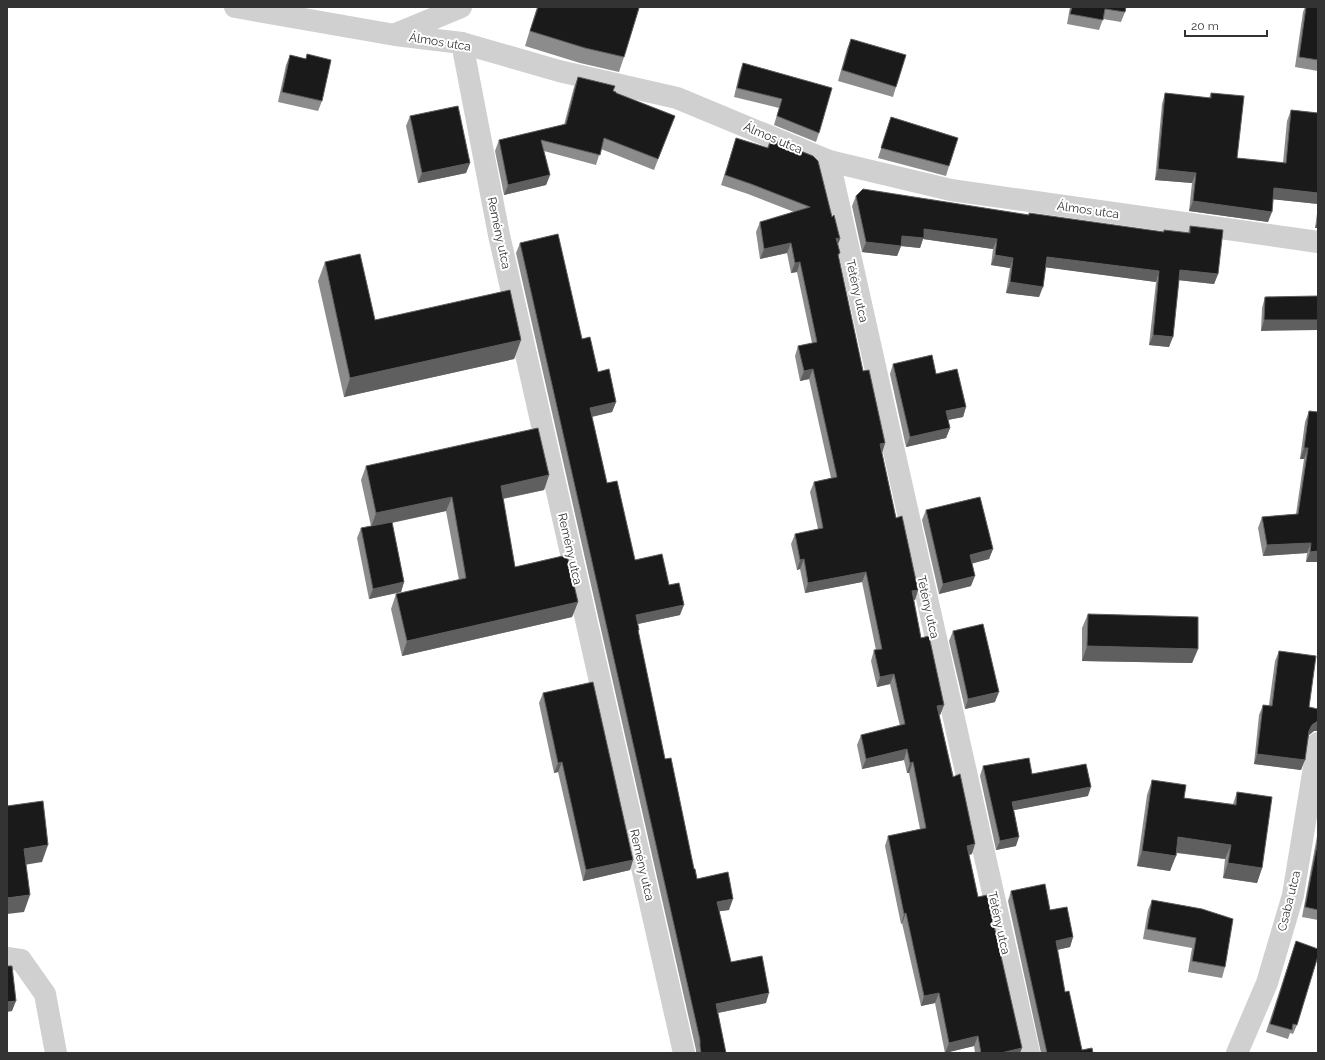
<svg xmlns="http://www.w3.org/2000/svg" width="1325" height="1060" font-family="Raleway,sans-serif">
<rect width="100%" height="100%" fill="#fff"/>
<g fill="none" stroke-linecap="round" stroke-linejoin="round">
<g stroke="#d0d0d0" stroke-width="22">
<path d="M235 7 395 35 462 43 559 71 677 98 829 161 951 190 1318 242"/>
<path d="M396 34 461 7"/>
<path d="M462 43 499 235 684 1053"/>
<path d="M829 161 1029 1053"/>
<path d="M7 958 21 960 45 994 56 1053"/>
<path d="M1237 1053 1267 983 1293 895 1318 743"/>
</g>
</g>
<g fill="#8c8c8c">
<path d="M537 7H637L624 57 619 72 580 63 525 46Z"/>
<path d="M1070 7H1126L1125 12 1121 22 1103 19 1099 30 1067 24Z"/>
<path d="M1305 7H1318V71L1295 67 1303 12Z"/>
<path d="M851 39 896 87 893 97 838 81 847 49Z"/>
<path d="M307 54 322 101 318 111 278 102 286 65 290 55 306 59Z"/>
<path d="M743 63 819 133 816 142 774 125 779 108 734 97 740 71Z"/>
<path d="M578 77 613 91 616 93 675 116 654 170 601 149 596 165 544 151 550 175 546 185 504 195 495 151 499 140 564 125 574 87Z"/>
<path d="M1165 93 1209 98 1211 93 1237 158 1283 163 1287 121 1291 110 1318 113V204L1273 199 1268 222 1189 211 1192 183 1155 180 1162 104Z"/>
<path d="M410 116 470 163 466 173 418 183 406 126Z"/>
<path d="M891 117 949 166 946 176 878 158Z"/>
<path d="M736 138 767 148 771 139 832 217 840 239 838 244 840 253 838 257 863 371 885 443 882 453 896 518 918 590 915 600H913L921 638 944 705 940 715H939L972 854 969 855 978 897 1020 1053H975L974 1046 945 1053 935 1003 921 1006 902 923 901 924 885 846 888 836 920 829 909 773H907L904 760 862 769 857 745 861 735 900 726 890 684 877 687 871 661 874 650H876L862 582 805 593 800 569 797 570 791 544 795 534 818 529 810 492 814 482 831 478 809 379 800 381 795 356 798 346 812 343 797 272 791 273 787 253 760 259 756 232 760 222 794 212 748 194 721 185Z"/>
<path d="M856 196 1028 215 1163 232 1164 230 1188 233 1190 226 1218 274 1214 284 1179 280 1169 347 1149 345 1156 282 1045 267 1039 297 1006 293 1010 268 991 265 993 249 923 239 920 248 901 246 897 256 862 252 852 206Z"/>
<path d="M1318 206V228H1315Z"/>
<path d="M520 243 582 339 598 372 616 402 612 412 592 417 607 483 635 560 669 585 680 615 638 624V633L665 759 694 869 697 879 729 910 719 911 731 962 766 1003 718 1013 726 1053H696V1050L516 253Z"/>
<path d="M325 262 375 320 521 340 514 359 344 397 318 281Z"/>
<path d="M1318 296 1261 331 1262 308 1265 297Z"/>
<path d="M893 364 936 374 966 407 963 417 948 420 950 428 946 438 906 447 890 374Z"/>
<path d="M1318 404V562H1306L1307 553 1263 556 1258 528 1262 517 1296 514 1304 459H1300L1305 422 1309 411 1317 412Z"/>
<path d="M366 466 549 475 544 490 503 499 515 567 578 602 572 617 402 656 391 609 396 594 459 580 446 511 392 523 404 582 401 592 369 599 357 538 361 528 371 526 361 480Z"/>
<path d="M926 510 993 549 989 559 972 563 971 586 939 594 922 520Z"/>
<path d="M1088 614 1198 649 1192 663 1082 661V628Z"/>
<path d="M953 631 995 702 965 709 949 641Z"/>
<path d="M1279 651 1309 707 1314 731 1309 735 1301 770 1254 764 1259 715 1263 705H1269L1275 661Z"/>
<path d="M543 693 633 860 630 870 583 881 558 772 554 773 539 703Z"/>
<path d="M983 766 1032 774 1088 796 1014 810 1016 846 996 850 980 776Z"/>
<path d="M1152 780 1184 798 1233 804 1237 792 1262 868 1257 883 1223 878 1225 859 1176 853 1170 871 1137 866 1147 795Z"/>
<path d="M1318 831V920L1302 917Z"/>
<path d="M1011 891 1050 910 1073 937 1070 947 1057 950 1065 992 1082 1050 1093 1053H1041L1008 901Z"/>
<path d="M1152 900 1202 909 1225 967 1222 978 1188 972 1192 948 1143 939 1148 910Z"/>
<path d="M1296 941 1297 1025 1293 1034 1290 1033 1288 1039 1266 1032Z"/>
</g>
<g fill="#5f5f5f">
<path d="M470 163 466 173 418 183 422 173Z"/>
<path d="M1158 169 1196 173 1192 183 1155 180Z"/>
<path d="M550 175 546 185 504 195 508 185Z"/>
<path d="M1274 188 1318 193V204L1270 199Z"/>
<path d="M1193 201 1272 212 1268 222 1189 211Z"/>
<path d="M1318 220V228H1315Z"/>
<path d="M924 229 997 239 993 249 923 239 920 248 901 246 897 256 862 252 866 242 902 236Z"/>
<path d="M836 238 840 239 836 249Z"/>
<path d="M791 243 787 253 760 259 764 249Z"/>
<path d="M995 255 1013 258 1010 268 991 265Z"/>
<path d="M1047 257 1159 271 1156 282 1043 267Z"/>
<path d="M800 262 797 272 791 273 795 263Z"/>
<path d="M1180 270 1218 274 1214 284 1177 280Z"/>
<path d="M1010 282 1043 287 1039 297 1006 293Z"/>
<path d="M1264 320H1318V330L1261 331Z"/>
<path d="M1153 335 1173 337 1169 347 1149 345Z"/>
<path d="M521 340 514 359 344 397 350 378Z"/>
<path d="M813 369 809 379 800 381 804 371Z"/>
<path d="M616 402 612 412 586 418 590 408Z"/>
<path d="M966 407 963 417 942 421 946 411Z"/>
<path d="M950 428 946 438 906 447 910 437Z"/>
<path d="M885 443 882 453 880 444Z"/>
<path d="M1304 448H1308L1304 459H1300Z"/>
<path d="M549 475 544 490 496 500 501 486Z"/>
<path d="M452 497 446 511 371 527 376 513Z"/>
<path d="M1311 543 1307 553 1263 556 1267 545Z"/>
<path d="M993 549 989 559 967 565 970 555Z"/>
<path d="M1318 551V562H1306L1310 552Z"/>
<path d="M804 559 800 569 797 570 800 560Z"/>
<path d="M866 572 862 582 805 593 808 583Z"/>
<path d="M975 576 971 586 939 594 943 584Z"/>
<path d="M404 582 401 592 369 599 373 589Z"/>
<path d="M918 590 915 600 908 601 912 591Z"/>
<path d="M578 602 572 617 402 656 407 641Z"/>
<path d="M684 605 680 615 633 625 636 615Z"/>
<path d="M1087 646 1198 649 1192 663 1082 661Z"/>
<path d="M894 674 890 684 877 687 880 677Z"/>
<path d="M999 692 995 702 965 709 968 699Z"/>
<path d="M944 705 940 715 933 716 937 706Z"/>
<path d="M1318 721V731H1314L1309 735V731L1312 725Z"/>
<path d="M907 749 904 760 862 769 866 759Z"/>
<path d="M1257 754 1305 760 1301 770 1254 764Z"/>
<path d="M562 762 558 772 554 773 558 763Z"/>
<path d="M913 762 909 773H907L910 763Z"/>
<path d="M1091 787 1088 796 1009 811 1012 802Z"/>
<path d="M1019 837 1016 846 996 850 1000 841Z"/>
<path d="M1178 837 1231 845 1225 859 1173 852Z"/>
<path d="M975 844 972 854 964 856 967 846Z"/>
<path d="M48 845 42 862 18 866 24 849Z"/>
<path d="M1142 851 1176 856 1170 871 1137 866Z"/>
<path d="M633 860 630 870 583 881 586 870Z"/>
<path d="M1228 863 1262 868 1257 883 1223 878Z"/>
<path d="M30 895 24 912 7 914V898Z"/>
<path d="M733 899 729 910 714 912 717 902Z"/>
<path d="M906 913 902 923 901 924 904 914Z"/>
<path d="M1073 937 1070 947 1052 951 1056 941Z"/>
<path d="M769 993 766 1003 712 1014 716 1004Z"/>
<path d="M939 993 935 1003 921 1006 924 996Z"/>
<path d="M16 1001 12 1011 7 1012V1002Z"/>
<path d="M978 1036 974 1046 945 1053 949 1043Z"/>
<path d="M1022 1048 1020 1053H1001Z"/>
</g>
<g fill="#1a1a1a" stroke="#5f5f5f">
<path d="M538 7H637L639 8 624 57 585 48 530 31Z"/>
<path d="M1072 7H1126L1125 12 1105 9 1103 20 1070 14Z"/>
<path d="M1306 7H1318V60L1299 57Z"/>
<path d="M851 39 906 55 896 87 842 70Z"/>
<path d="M307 54 331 60 322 101 282 92 290 55 306 59Z"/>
<path d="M743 63 832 88 819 133 777 116 782 99 737 88Z"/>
<path d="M578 77 615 86 613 91 616 92V93L675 116 658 159 604 138 600 155 541 140 550 175 508 185 499 140 566 124Z"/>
<path d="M1165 93 1211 98V93L1244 96 1237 158 1286 163 1291 110 1318 113V193L1274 188 1272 212 1193 201 1196 173 1158 169Z"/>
<path d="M458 106 470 163 422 173 410 116Z"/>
<path d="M891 117 958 138 949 166 881 148Z"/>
<path d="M736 138 768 148 771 139 813 156 818 161 832 217 834 215 840 239 836 238 840 253 838 254 863 371 869 370 885 443 880 444 896 518 902 516 918 590 912 591 921 638 929 636 944 705 937 706 953 777 960 774 975 844 967 846 978 897 987 895 1022 1048 1001 1053H981L978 1036 949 1043 939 993 924 996 906 913 904 914 888 836 926 828 913 762 910 763 907 749 866 759 861 735 905 724 894 674 880 677 874 650 882 649 866 572 808 583 804 559 800 560 795 534 823 528 814 482 837 477 813 369 804 371 798 346 817 342 800 262 795 263 791 243 764 249 760 222 810 207 751 184 725 175Z"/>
<path d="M863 189 1029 215V213L1164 232V230L1190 233V226L1223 230 1218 274 1180 270 1173 337 1153 335 1159 271 1047 257 1043 287 1010 282 1013 258 995 255 997 239 924 229V238L902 236 901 246 866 242 856 196Z"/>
<path d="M558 234 582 339 590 337 598 372 609 369 616 402 590 408 607 483 617 481 635 560 662 554 669 585 679 583 684 605 636 615 639 630H638L665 759 671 758 694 869H695L697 879 728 872 733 899 717 902 731 962 762 956 769 993 716 1004 726 1053H701L700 1046V1040L520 243Z"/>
<path d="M360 254 375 320 510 290 521 340 350 378 325 262Z"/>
<path d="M1318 296V320H1264L1265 297Z"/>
<path d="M932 355 936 374 957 369 966 407 946 411 950 428 910 437 893 364Z"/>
<path d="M1309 411 1318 412V551L1310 552 1311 543 1267 545 1262 517 1298 514 1308 448H1304Z"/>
<path d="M538 428 549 475 501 486 515 567 567 555 578 602 407 641 396 594 466 578 452 497 376 513 366 466Z"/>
<path d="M980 497 993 549 970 555 975 576 943 584 926 510Z"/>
<path d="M392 522 404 582 373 589 361 528Z"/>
<path d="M1088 614 1198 617V649L1087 646Z"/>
<path d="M983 624 999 692 968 699 953 631Z"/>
<path d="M1279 651 1316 656 1309 707 1318 709V721L1312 725 1309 731 1305 760 1257 754 1263 705 1272 706Z"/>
<path d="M593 682 633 860 586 870 562 762 558 763 543 693Z"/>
<path d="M1029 758 1032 774 1086 764 1091 787 1012 802 1019 837 1000 841 983 766Z"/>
<path d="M1152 780 1186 785 1184 798 1236 805 1237 792 1272 797 1262 868 1228 863 1231 845 1178 837 1176 856 1142 851Z"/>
<path d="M43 801 48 845 24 849 30 895 7 898V806Z"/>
<path d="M1318 840V910L1305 907Z"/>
<path d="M1045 884 1050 910 1067 907 1073 937 1056 941 1065 992 1069 991 1082 1050 1092 1048 1093 1053H1047L1011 891Z"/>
<path d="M1152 900 1202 909 1233 919 1225 967 1192 961 1196 938 1147 929Z"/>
<path d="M1296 941 1318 949V956L1297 1025 1293 1024 1292 1030 1270 1024Z"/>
<path d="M7 966H12L16 1001 7 1002Z"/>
</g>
<g text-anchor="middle" stroke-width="4" stroke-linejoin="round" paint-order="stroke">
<g font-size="12" fill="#333" stroke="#fff">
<text transform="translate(440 42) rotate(9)" y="4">Álmos utca</text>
<text transform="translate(773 138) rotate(23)" y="4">Álmos utca</text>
<text transform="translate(1088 210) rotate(8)" y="4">Álmos utca</text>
<text transform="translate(499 233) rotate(78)" y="4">Remény utca</text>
<text transform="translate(857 291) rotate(77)" y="4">Tétény utca</text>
<text transform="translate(570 549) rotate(77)" y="4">Remény utca</text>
<text transform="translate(928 607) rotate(77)" y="4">Tétény utca</text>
<text transform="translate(642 865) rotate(77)" y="4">Remény utca</text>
<text transform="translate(1289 901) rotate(-76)" y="4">Csaba utca</text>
<text transform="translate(999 923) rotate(77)" y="4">Tétény utca</text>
</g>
</g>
<rect width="1325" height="1060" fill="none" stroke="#333333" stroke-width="16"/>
<path d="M1185 30v6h82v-6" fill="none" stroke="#333333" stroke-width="2"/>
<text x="1191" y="30" font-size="12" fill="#333333" stroke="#ffffff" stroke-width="3" paint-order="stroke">20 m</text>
</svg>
